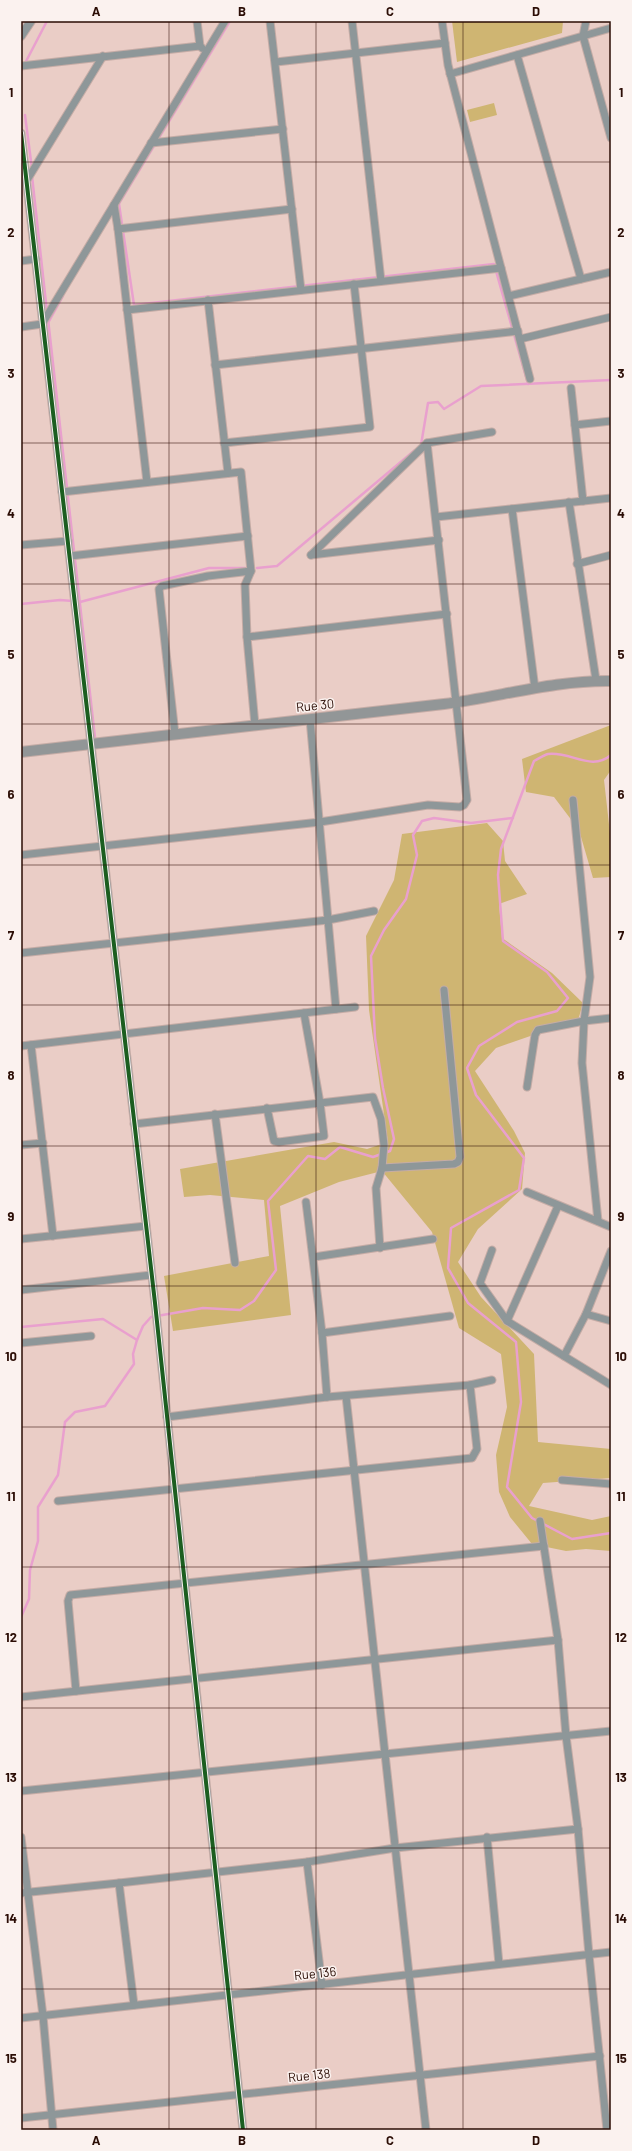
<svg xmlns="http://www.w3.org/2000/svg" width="632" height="2151" font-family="Barlow,sans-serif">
<rect width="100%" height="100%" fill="#eacdc6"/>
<g fill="#cfb572">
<path d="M452 21H563L562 33 457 62Z"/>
<path d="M494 103 497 115 470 122 467 110Z"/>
<path d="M611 725V770L604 780 611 842V877L593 878 579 830 554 797 526 792 522 759Z"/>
<path d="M487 823 503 841 505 861 527 894 499 904 502 938 552 973 583 1003 577 1024 539 1033 496 1048 475 1071 514 1131 525 1153 522 1189 478 1229 458 1262 481 1297 534 1354 538 1442 611 1449V1478L543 1483 529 1506 592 1520 611 1516V1551L586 1549 566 1551 532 1544 510 1517 499 1492 496 1455 507 1407 501 1354 459 1328 432 1232 382 1171 339 1182 280 1206 291 1315 173 1331 164 1276 269 1256 264 1200 210 1195 184 1197 180 1169 334 1142 367 1149 388 1142 369 1010 366 936 394 880 402 834Z"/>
</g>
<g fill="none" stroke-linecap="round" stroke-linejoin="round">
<g stroke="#e9a0ce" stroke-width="2.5">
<path d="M21 71 47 21"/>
<path d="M25 115 32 169"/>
<path d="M32 176 47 312"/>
<path d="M119 204 134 305 494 264 528 384"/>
<path d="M118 205 230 21"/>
<path d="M48 319 95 738"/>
<path d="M48 323 63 296"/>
<path d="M421 445 428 403 438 402 444 409 481 386 611 380"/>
<path d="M257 568 277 566 415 450"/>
<path d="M80 602 209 568H249"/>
<path d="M21 604 60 600 73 601"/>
<path d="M611 755C591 772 571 751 548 754 544 755 538 759 534 761L501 849 498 875 503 941 547 972 568 998 557 1011 517 1022 479 1046 467 1068 476 1095 524 1158 519 1190 451 1228 448 1268 468 1303 516 1342 521 1402 507 1487 532 1518 572 1539 611 1533"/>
<path d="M21 1327 103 1319 137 1340"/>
<path d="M21 1617 29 1599 30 1570 38 1541V1507L58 1475 65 1422 75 1412 105 1406 134 1364 133 1354 137 1340 143 1326 151 1317 203 1308 240 1310 254 1301 276 1270 268 1201 308 1156 325 1159 340 1147 373 1157 390 1151 394 1139 383 1088 375 1038 371 956 384 930 406 899 417 855 413 835 422 821 434 818 471 823 513 818"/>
</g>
<defs>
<g id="minor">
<path d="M197 21 200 46 202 48"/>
<path d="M270 21 301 290"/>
<path d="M352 21 381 281"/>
<path d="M442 21 448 65 530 379"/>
<path d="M586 21 583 36 611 138"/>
<path d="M517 55 581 279"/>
<path d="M276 62 445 43"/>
<path d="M21 66 200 46"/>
<path d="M450 74 611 28"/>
<path d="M21 133 155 1303 243 2130"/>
<path d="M151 143 283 129"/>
<path d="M27 180 103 56"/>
<path d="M114 205 118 229 147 482"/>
<path d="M118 229 292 209"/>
<path d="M21 261 36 259"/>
<path d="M509 296 611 272"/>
<path d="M208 300 228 473"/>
<path d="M127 310 501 268"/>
<path d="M21 327 42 324 225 21"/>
<path d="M520 339 611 317"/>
<path d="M215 365 518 331"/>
<path d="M571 388 583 501"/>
<path d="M575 425 611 421"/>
<path d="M224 443 370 427 354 284"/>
<path d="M62 492 241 472 251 571 245 585 247 637 255 725"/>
<path d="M569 502 596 680"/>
<path d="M512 509 535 689"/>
<path d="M436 517 611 498"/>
<path d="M21 545 68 541"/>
<path d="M311 555 427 443 492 432"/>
<path d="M311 555 439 540"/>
<path d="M70 556 248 536"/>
<path d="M577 564 611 555"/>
<path d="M247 637 447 614"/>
<path d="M310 719 336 1009"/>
<path d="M175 734 159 589 162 586 208 576 251 571"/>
<path d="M573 800 590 977 584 1021 582 1063 598 1221"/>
<path d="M21 855 320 822 428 805 460 807 464 805 467 800 427 443"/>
<path d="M21 953 328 920 374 911"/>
<path d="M31 1045 53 1236"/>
<path d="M21 1046 355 1007"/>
<path d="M527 1087 535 1035 538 1030 584 1021 611 1018"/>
<path d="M267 1108 274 1141 279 1142 324 1136 320 1103 304 1013"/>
<path d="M215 1114 235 1263"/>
<path d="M134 1124 373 1097 381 1119 384 1145 382 1168 376 1188 380 1248"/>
<path d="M21 1145 43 1143"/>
<path d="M382 1168 454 1164 458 1162 460 1157 444 990"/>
<path d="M527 1192 611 1227"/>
<path d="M306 1202 322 1333 327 1397"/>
<path d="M21 1239 146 1226"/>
<path d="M492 1250 480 1283 507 1321 611 1385"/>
<path d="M314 1257 433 1239"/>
<path d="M21 1290 151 1275"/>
<path d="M586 1314 611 1321"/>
<path d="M507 1321 558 1206"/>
<path d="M322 1333 450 1316"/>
<path d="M21 1343 91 1336"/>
<path d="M564 1356 586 1314 611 1251"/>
<path d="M346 1396 426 2130"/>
<path d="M167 1417 327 1397 470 1385"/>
<path d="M562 1480 611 1484"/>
<path d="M58 1501 472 1458 477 1449 470 1385 492 1380"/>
<path d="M540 1521 558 1640 566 1736 578 1829 589 1955 607 2130"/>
<path d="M76 1691 68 1601 70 1595 544 1546"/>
<path d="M21 1697 558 1640"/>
<path d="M21 1791 611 1731"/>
<path d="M21 1837 43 2016 53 2130"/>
<path d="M487 1837 499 1964"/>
<path d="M307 1862 322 1985"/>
<path d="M119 1883 134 2005"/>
<path d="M21 1893 119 1883 307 1862 395 1848 578 1829"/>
<path d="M21 2018 611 1952"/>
<path d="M21 2118 600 2056"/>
</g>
<path id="tertiary" d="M21 36 31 21"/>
<path id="secondary" d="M21 752C162 736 303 720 444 704 499 697 555 680 611 681"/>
</defs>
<use href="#minor" stroke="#c5aca6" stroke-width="9"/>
<use href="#tertiary" stroke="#c5aca6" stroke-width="10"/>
<use href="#secondary" stroke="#c5aca6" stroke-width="12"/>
<use href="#minor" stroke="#8e9799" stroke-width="7"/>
<use href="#tertiary" stroke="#8e9799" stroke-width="8"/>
<use href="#secondary" stroke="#929697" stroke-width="10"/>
<defs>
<path id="cycleway" d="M21 133 155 1303 243 2130"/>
</defs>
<use href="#cycleway" stroke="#fbf2ef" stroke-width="6"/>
<use href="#cycleway" stroke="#1b5e20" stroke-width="4"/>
</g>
<path fill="none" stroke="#2b0d05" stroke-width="1" stroke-opacity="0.55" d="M169 21V2130M316 21V2130M463 21V2130M21 162H611M21 303H611M21 443H611M21 584H611M21 724H611M21 865H611M21 1005H611M21 1146H611M21 1286H611M21 1427H611M21 1567H611M21 1708H611M21 1848H611M21 1989H611"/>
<g text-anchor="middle" stroke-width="3" stroke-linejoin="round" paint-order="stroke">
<g font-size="13" fill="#2b0d05" stroke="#fbf2ef">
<text transform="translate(315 705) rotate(-6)" y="5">Rue 30</text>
<text transform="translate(315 1973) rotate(-6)" y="5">Rue 136</text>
<text transform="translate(309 2075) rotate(-6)" y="5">Rue 138</text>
</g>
</g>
<rect width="632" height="2151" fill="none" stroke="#fbf2ef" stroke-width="44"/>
<rect x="22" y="22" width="588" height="2107" fill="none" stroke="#2b0d05" stroke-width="1.5"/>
<g font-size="13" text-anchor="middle" font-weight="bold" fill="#2b0d05">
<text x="96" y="16">A</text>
<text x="242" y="16">B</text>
<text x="390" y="16">C</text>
<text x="536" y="16">D</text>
<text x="11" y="97">1</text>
<text x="621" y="97">1</text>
<text x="11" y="237">2</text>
<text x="621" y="237">2</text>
<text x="11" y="378">3</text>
<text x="621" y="378">3</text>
<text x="11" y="518">4</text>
<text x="621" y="518">4</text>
<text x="11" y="659">5</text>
<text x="621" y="659">5</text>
<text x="11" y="799">6</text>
<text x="621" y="799">6</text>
<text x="11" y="940">7</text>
<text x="621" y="940">7</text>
<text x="11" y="1080">8</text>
<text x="621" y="1080">8</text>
<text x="11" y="1221">9</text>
<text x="621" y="1221">9</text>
<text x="11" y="1361">10</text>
<text x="621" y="1361">10</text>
<text x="11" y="1501">11</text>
<text x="621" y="1501">11</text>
<text x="11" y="1642">12</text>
<text x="621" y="1642">12</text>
<text x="11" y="1782">13</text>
<text x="621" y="1782">13</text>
<text x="11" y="1923">14</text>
<text x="621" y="1923">14</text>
<text x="11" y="2063">15</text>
<text x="621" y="2063">15</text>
<text x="96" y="2145">A</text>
<text x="242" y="2145">B</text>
<text x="390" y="2145">C</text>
<text x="536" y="2145">D</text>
</g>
</svg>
